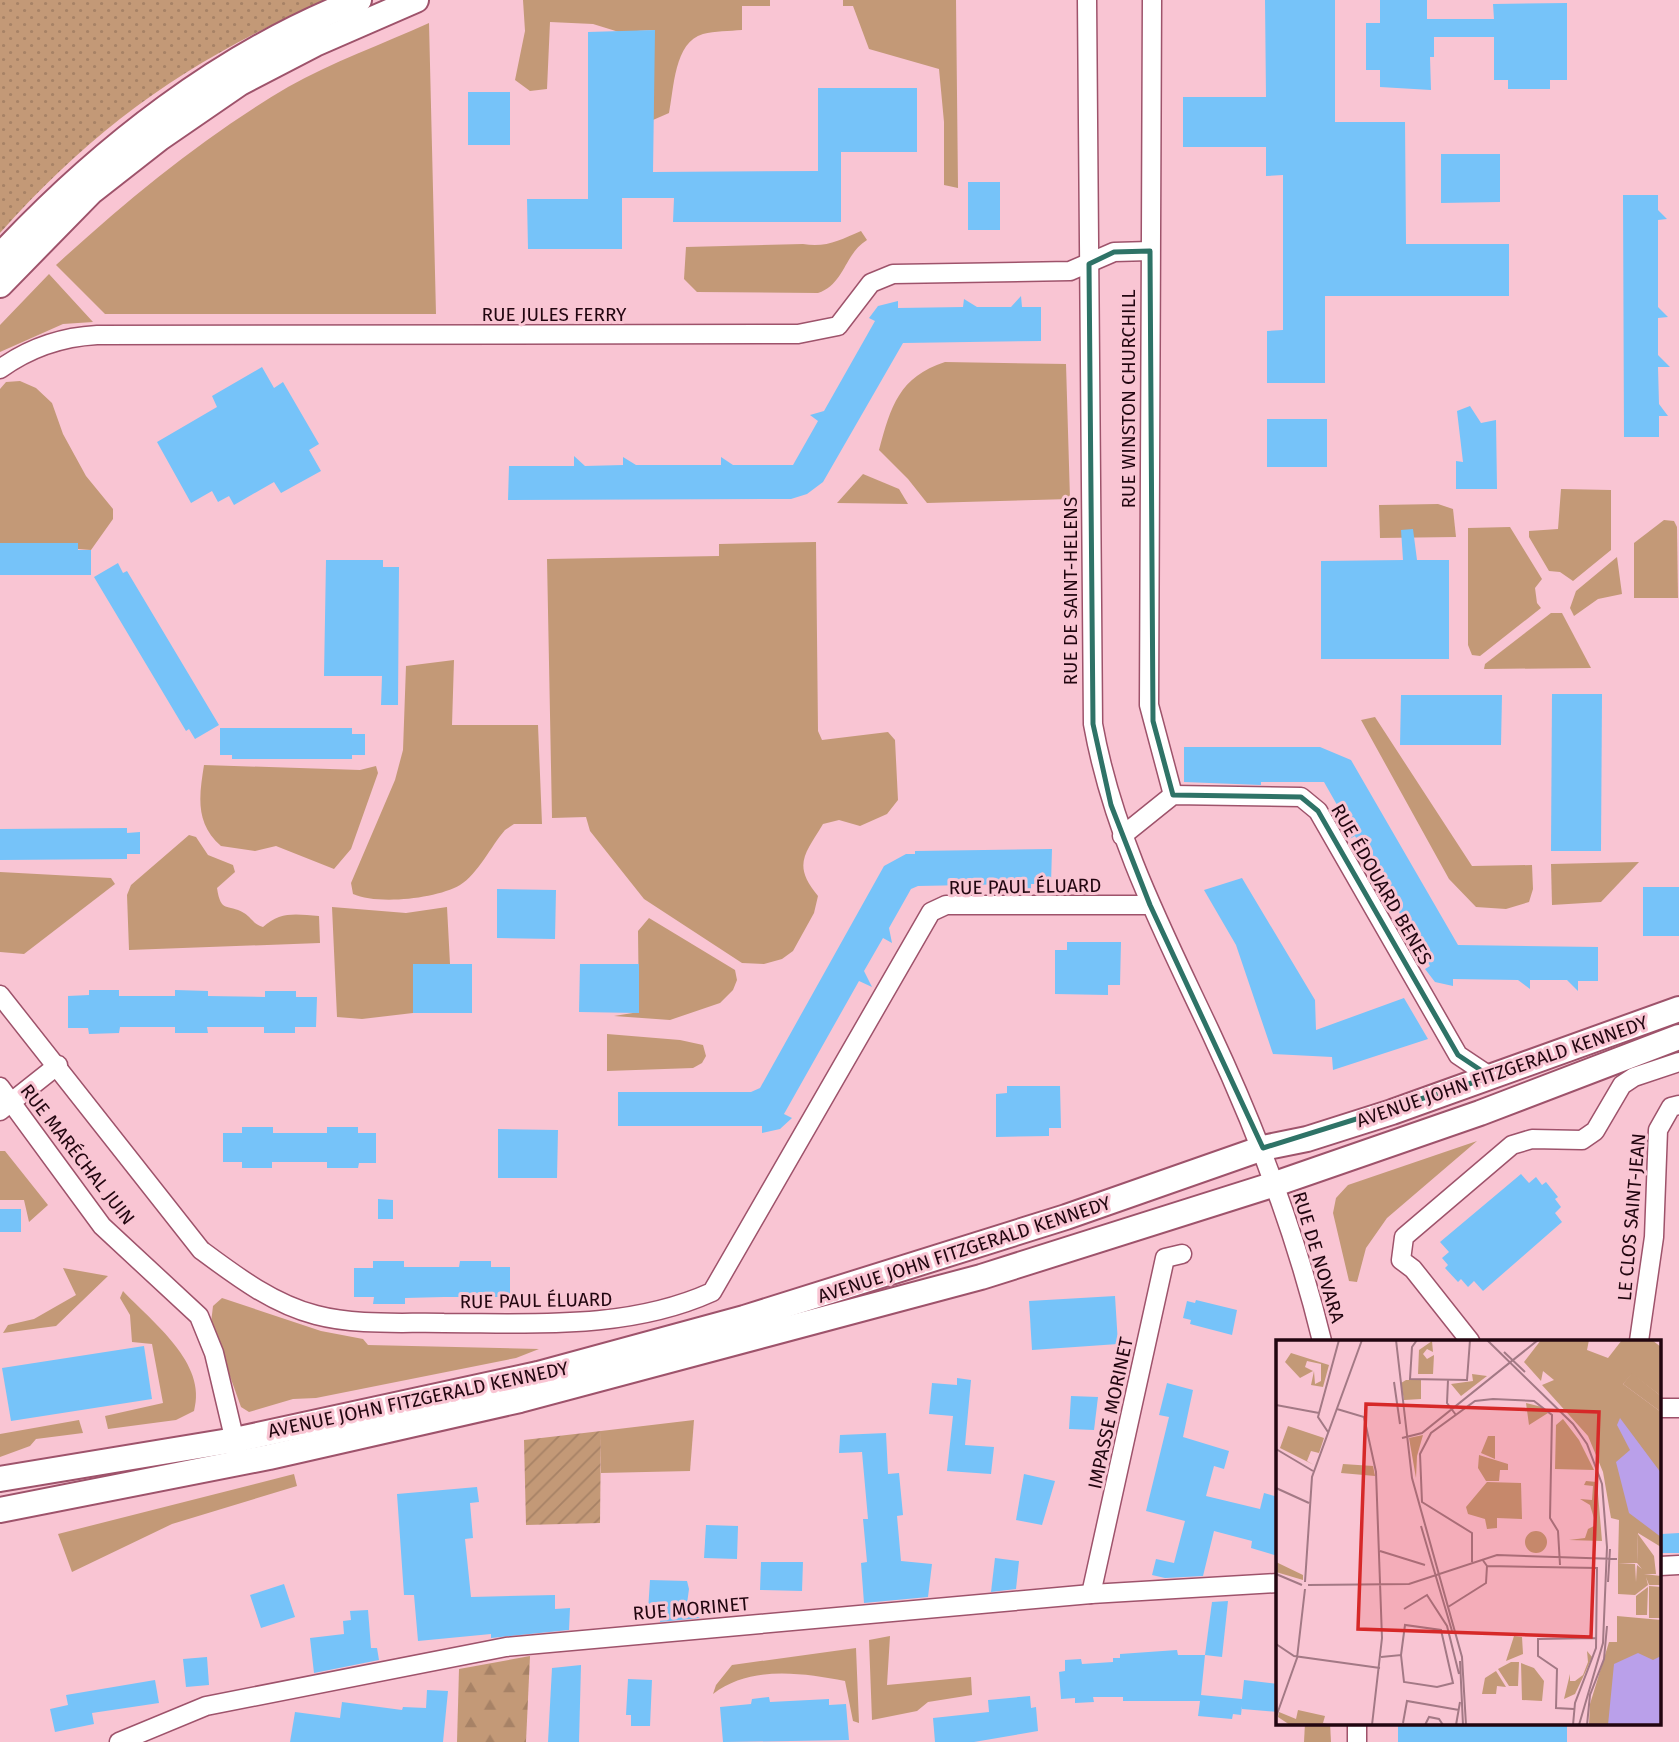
<svg xmlns="http://www.w3.org/2000/svg" width="1679" height="1742" font-family="'Fira Sans',sans-serif">
<defs>
<pattern id="forest-firs" width="22" height="20" patternUnits="userSpaceOnUse" patternTransform="scale(1.75)"><rect width="22" height="20" fill="#c39977"/><path d="M5 1l3.5 6h-7zM16 11l3.5 6h-7z" fill="#a78266"/></pattern>
<pattern id="park-dots" width="8" height="8" patternUnits="userSpaceOnUse" patternTransform="scale(1.75)"><rect width="8" height="8" fill="#c39977"/><path d="M2 2h.1M6 6h.1" fill="none" stroke="#a78266" stroke-width="1.8" stroke-linecap="round"/></pattern>
<pattern id="garden-furrows" width="10" height="10" patternUnits="userSpaceOnUse" patternTransform="scale(1.75)"><rect width="10" height="10" fill="#c39977"/><path d="M-1 1l2-2M0 10L10 0M9 11l2-2" fill="none" stroke="#a78266"/></pattern>
</defs>
<rect width="100%" height="100%" fill="#f9c5d3"/>
<g fill="#c39977">
<path d="M523 0H770V6H742V30C729 31 715 31 703 34 674 42 674 89 669 113L653 120 654 30 619 32 593 24 550 22 547 89 530 91 515 80 525 31Z"/>
<path d="M843 0H956L958 188 944 185V122L939 69 869 49 853 6H843Z"/>
<path d="M429 23 436 314H105L56 265C128 199 203 137 288 87 332 62 383 44 429 23Z"/>
<path d="M861 231 867 240C844 254 845 284 818 293L697 292 684 279 686 247 803 244C826 248 840 240 861 231Z"/>
<path d="M49 274 93 322 63 324 0 352V325Z"/>
<path d="M945 362 1066 364 1070 499 927 503 908 479 879 450C891 406 899 377 945 362Z"/>
<path d="M20 381 36 388 52 403 63 434 86 476 113 509V519L91 550 0 543V389L6 382Z"/>
<path d="M863 474 899 489 908 504 837 503Z"/>
<path d="M1561 489 1611 490V550L1573 581 1560 572 1549 571 1529 537V531L1558 529Z"/>
<path d="M1438 504 1453 509 1456 537 1380 538 1379 505Z"/>
<path d="M1664 520 1674 521 1677 527 1678 598H1634V543Z"/>
<path d="M1510 527 1542 579 1535 588 1537 603 1541 608 1480 656 1472 655 1468 645V528Z"/>
<path d="M816 542 818 731 822 740 888 732 895 740 898 800 887 814 860 826 839 820 823 824C805 854 792 865 818 896L814 913 793 951 782 959 764 964 742 963 644 899 590 831 586 817 552 818 547 559 719 556V544Z"/>
<path d="M1617 557 1622 594 1598 599 1574 616 1570 608 1576 591Z"/>
<path d="M1551 613H1562L1591 668 1484 669 1485 664Z"/>
<path d="M454 660 452 725H538L542 824H514L505 830C491 846 478 874 460 885 436 899 377 905 353 894L351 883 395 780 403 750 406 666Z"/>
<path d="M1375 717 1472 866 1532 865 1533 889 1529 902 1506 909 1476 907 1449 879 1361 720Z"/>
<path d="M204 765 360 770 376 766 378 773 351 849 334 869 276 846 255 851 221 846C195 823 199 797 204 765Z"/>
<path d="M189 835 196 837 208 855 233 865 235 872 217 888C221 914 227 903 244 913 252 918 253 924 263 927 280 911 296 914 319 916L320 943 129 950 127 895 131 885Z"/>
<path d="M1639 862 1601 902 1552 905 1551 864Z"/>
<path d="M0 872 111 878 115 884 24 954 0 952Z"/>
<path d="M332 907 406 913 447 907 450 964 413 965V1013L362 1019 337 1017Z"/>
<path d="M649 918 735 970 737 980 733 990 720 1003 670 1020 614 1016 639 1012 638 931Z"/>
<path d="M607 1034 680 1040 703 1045 706 1056 702 1063 693 1068 607 1071Z"/>
<path d="M1477 1141 1387 1218 1366 1248 1357 1282 1349 1281 1333 1213 1336 1198 1348 1185Z"/>
<path d="M0 1151H5L48 1205 29 1222 24 1200H0Z"/>
<path d="M63 1268 108 1276 56 1326 3 1333 8 1325 34 1319 76 1295Z"/>
<path d="M123 1291C152 1322 208 1363 194 1411L176 1420 108 1429 105 1416 163 1403 152 1344 132 1342 130 1315 120 1298Z"/>
<path d="M222 1298 321 1331 363 1339 368 1345 539 1349 516 1358 316 1398 293 1399 249 1412 241 1407 211 1323 213 1306Z"/>
<path d="M79 1420 83 1433 36 1439 30 1446 0 1457V1434Z"/>
<path d="M694 1420 690 1471 601 1473V1431Z"/>
<path d="M294 1474 297 1486 172 1524 72 1572 58 1534Z"/>
<path d="M890 1636 887 1685 971 1677 972 1695 928 1702 917 1711 872 1720 869 1640Z"/>
<path d="M856 1648 859 1723 853 1721 845 1681C802 1673 751 1665 713 1694L716 1685 732 1665Z"/>
<path d="M1305 1723H1330L1331 1742H1304Z"/>
</g>
<path fill="url(#forest-firs)" d="M530 1656 526 1742H457L459 1669Z"/>
<path fill="url(#park-dots)" d="M0 0H327C193 57 97 124 0 233Z"/>
<path fill="url(#garden-furrows)" d="M601 1431 600 1523 526 1525 524 1440Z"/>
<g fill="#76c3f9">
<path d="M1265 0H1335V122H1405L1406 244H1509V296H1325V383H1267V331L1283 330V175L1266 176V147H1183V97H1266Z"/>
<path d="M1380 0H1427V19H1494L1493 4 1567 3V80H1550V89H1508V80H1494V37H1434V57H1430L1431 90 1380 87V70H1366V23H1380Z"/>
<path d="M655 30 653 172 818 171V88H917V152H841V222H673L674 198H622V249H528L527 199H588V32Z"/>
<rect x="468" y="92" width="42" height="53"/>
<path d="M1441 154H1500V202L1441 203Z"/>
<rect x="968" y="182" width="32" height="48"/>
<path d="M1623 195H1658V210L1667 219 1658 220V307L1668 317 1658 318V355L1670 367H1658L1659 404 1668 416H1659V437H1624Z"/>
<path d="M1021 296 1022 307H1041V341L903 343 823 482 807 494 791 499 508 500 509 466H574V456L585 466 623 465V457L636 465H721V457L733 465H793L818 421 810 415 824 411 875 321 869 318 878 306 898 301V308L963 307 964 299 977 307H1011Z"/>
<path d="M262 367 274 388 283 382 319 444 309 450 321 471 281 493 274 482 234 505 229 496 218 502 212 491 191 503 157 442 217 407 212 396Z"/>
<path d="M1470 406 1481 423 1496 420 1497 489H1456V461L1463 462 1457 411Z"/>
<rect x="1267" y="419" width="60" height="48"/>
<path d="M1413 529 1417 560H1449V659H1321V561L1403 560 1401 530Z"/>
<path d="M0 543H78V550H91V575H0Z"/>
<path d="M326 560H383V567H399L398 705H381L382 676H324Z"/>
<path d="M118 563 123 573 127 571 219 725 195 739 189 729 186 731 94 577Z"/>
<path d="M1552 694H1602L1601 851H1551Z"/>
<path d="M1401 695H1502L1501 745H1400Z"/>
<path d="M220 728H352V734H365V755H352V759H232V755H220Z"/>
<path d="M1184 747H1320L1351 760 1458 945 1598 947V981H1578V991L1567 980H1530V989L1518 980 1453 979V986L1435 982 1425 969 1430 966 1379 877 1371 881 1373 867 1355 836 1348 840 1349 826 1324 782H1261V785L1184 782Z"/>
<path d="M127 828V833L140 832V854H127V859L0 860V829Z"/>
<path d="M1052 849 1051 884H1031V894L1020 884 918 886 911 889 889 928 892 943 883 938 864 971 872 987 859 981 784 1114 792 1118 780 1129 762 1133V1126H618V1092H751L760 1088 884 866 906 854H915V851Z"/>
<path d="M1242 878 1315 1000 1316 1030 1404 998 1428 1039 1333 1070 1332 1057 1273 1054 1236 945 1204 890Z"/>
<rect x="1643" y="887" width="36" height="49"/>
<path d="M497 889 556 890 555 939 497 938Z"/>
<path d="M1067 942H1121L1120 985H1108V995L1055 994V950H1067Z"/>
<rect x="413" y="964" width="59" height="49"/>
<path d="M580 964H639V1013L579 1012Z"/>
<path d="M89 990H119V996H175V990L208 991V996L265 997V991H296V997H317L316 1027H295V1033H264V1027H207L208 1033H175V1027H120L119 1033 89 1034 88 1028H68V996L89 995Z"/>
<path d="M1007 1086H1060L1061 1128H1049V1136L996 1137V1094L1007 1093Z"/>
<path d="M242 1127H273V1133H327V1127H358V1133H376V1163H359L358 1168H327V1162H272V1168H242V1162H223V1133H242Z"/>
<path d="M498 1129 558 1130 557 1178H498Z"/>
<path d="M1521 1174 1529 1183 1536 1177 1542 1185 1546 1182 1558 1197 1555 1199 1561 1207 1555 1213 1562 1222 1483 1291 1474 1281 1468 1287 1461 1279 1458 1282 1445 1268 1448 1265 1442 1258 1449 1252 1440 1242Z"/>
<path d="M378 1199 393 1200V1219H378Z"/>
<rect x="0" y="1209" width="21" height="23"/>
<path d="M373 1261H404V1267H459L460 1261H491V1267H510V1297H490V1304H459L460 1297H444L405 1298V1304H373L374 1297H354V1268H373Z"/>
<path d="M1115 1296 1118 1344 1032 1350 1029 1301Z"/>
<path d="M1196 1300 1237 1310 1232 1335 1190 1324 1191 1320 1183 1318 1187 1301 1195 1303Z"/>
<path d="M144 1346 152 1399 11 1421 2 1368Z"/>
<path d="M957 1378 971 1380 965 1445 994 1447 991 1474 947 1471 953 1416 929 1414 932 1383 957 1385Z"/>
<path d="M1167 1383 1193 1390 1183 1437 1229 1451 1224 1469 1214 1466 1206 1496 1260 1509 1264 1493 1278 1497V1556L1251 1548 1252 1541 1214 1531 1203 1576 1165 1578 1152 1575 1156 1559 1174 1563 1185 1521 1146 1511 1169 1417 1159 1415Z"/>
<path d="M1071 1396 1098 1397 1094 1430 1069 1429Z"/>
<path d="M886 1433 888 1474 899 1473 903 1515 897 1516 901 1561 932 1564 928 1597 864 1603 861 1563 867 1562 863 1519H868L862 1452 839 1453 840 1435Z"/>
<path d="M1024 1474 1055 1481 1042 1525 1016 1520Z"/>
<path d="M477 1487 479 1502 470 1503 473 1538 465 1539 471 1597 555 1595V1609L570 1608 569 1630 491 1638V1634L418 1641 414 1595H404L397 1494Z"/>
<path d="M706 1525 738 1526 737 1559 704 1558Z"/>
<path d="M1679 1533V1553H1660L1662 1534Z"/>
<path d="M995 1558 1019 1561 1016 1589 991 1592Z"/>
<path d="M761 1562H803L802 1591 760 1590Z"/>
<path d="M650 1580 687 1581 689 1589 686 1611 700 1618 660 1622 661 1612 648 1611Z"/>
<path d="M284 1584 295 1617 261 1628 250 1595Z"/>
<path d="M1228 1601 1222 1657 1205 1655 1212 1602Z"/>
<path d="M368 1610 371 1648H377L379 1660 314 1673 310 1638 344 1634 343 1621 351 1620 350 1611Z"/>
<path d="M1177 1650 1178 1655H1205L1201 1695 1242 1699 1244 1680 1278 1684V1712L1242 1709V1706L1241 1715 1233 1714 1232 1719 1198 1716 1200 1701H1123V1697H1093L1094 1702 1075 1703V1698L1061 1699 1059 1672 1065 1671V1660L1081 1659 1082 1664 1113 1662V1658H1120V1654Z"/>
<path d="M207 1657 209 1685 186 1687 183 1659Z"/>
<path d="M581 1665 579 1742H548L552 1668Z"/>
<path d="M628 1679 652 1680 650 1726H631V1715H626Z"/>
<path d="M155 1680 159 1703 92 1713 94 1724 55 1732 50 1709 68 1705 66 1695Z"/>
<path d="M427 1690 448 1691 443 1742H290L295 1712 340 1718 342 1702 402 1710 403 1707 426 1708Z"/>
<path d="M1030 1696 1031 1708 1036 1707 1038 1731 974 1742H935L933 1718 989 1712 988 1700Z"/>
<path d="M769 1697 770 1702 829 1699V1705L846 1704 849 1740 723 1742 720 1707 751 1704 752 1699Z"/>
<rect x="1398" y="1723" width="169" height="19"/>
</g>
<g fill="none" stroke-linecap="round" stroke-linejoin="round">
<defs>
<g id="street">
<path d="M1087 0 1093 724C1113 835 1163 931 1210 1031 1257 1131 1296 1234 1322 1341"/>
<path d="M1152 0 1149 705 1173 795"/>
<path d="M0 369C29 348 61 337 97 335L798 334 838 326 871 283 893 274 1070 271 1114 252 1150 251"/>
<path d="M1122 836 1173 795 1301 797 1318 811 1458 1055 1491 1077"/>
<path d="M0 995 201 1250C236 1276 273 1304 316 1315 358 1326 402 1322 444 1323 534 1323 628 1330 712 1292L931 912 946 905H1150"/>
<path d="M0 1087 102 1226 199 1316 214 1353 237 1450"/>
<path d="M0 1111 58 1065"/>
<path d="M1470 1341 1413 1269 1401 1260 1404 1237 1512 1145 1532 1139 1582 1140 1595 1131 1622 1085 1634 1077 1679 1062"/>
<path d="M1639 1341 1654 1237 1658 1130 1671 1107 1679 1105"/>
<path d="M1660 1408H1679"/>
<path d="M1660 1566 1679 1565"/>
<path d="M1091 1594 1165 1258 1182 1254"/>
<path d="M1357 1723V1742"/>
<path d="M119 1742 206 1706 506 1647 1091 1594 1278 1583"/>
</g>
<g id="secondary">
<path d="M0 256C100 149 222 53 359 0"/>
<path d="M0 285 91 192 160 138 240 83 315 44 416 0"/>
<path d="M0 1479 235 1440 538 1374 744 1318 1066 1217 1263 1148 1307 1139 1392 1112 1679 1009"/>
<path d="M0 1510 269 1457 520 1400 981 1277 1275 1184 1480 1113 1679 1037"/>
</g>
</defs>
<use href="#street" stroke="#9e536b" stroke-width="21"/>
<use href="#secondary" stroke="#9e536b" stroke-width="28"/>
<use href="#street" stroke="#fff" stroke-width="18"/>
<use href="#secondary" stroke="#fff" stroke-width="24"/>
</g>
<path fill="none" stroke="#2e7367" stroke-width="5" stroke-linejoin="round" d="M1150 251 1153 721 1173 795 1301 797 1318 811 1458 1055 1491 1077 1263 1148 1150 905 1111 805 1093 724 1089 264 1114 252Z"/>
<g text-anchor="middle" stroke-width="6" stroke-linejoin="round" paint-order="stroke">
<g font-size="19" fill="#220610" stroke="#f9c5d3">
<text x="554" y="321">RUE JULES FERRY</text>
<text transform="translate(1128 399) rotate(-90)" y="7">RUE WINSTON CHURCHILL</text>
<text transform="translate(1070 591) rotate(-90)" y="7">RUE DE SAINT-HELENS</text>
<text transform="translate(1382 884) rotate(60)" y="7">RUE ÉDOUARD BENES</text>
<text transform="translate(1025 886) rotate(-1)" y="7">RUE PAUL ÉLUARD</text>
<text transform="translate(1502 1071) rotate(-19)" y="7">AVENUE JOHN FITZGERALD KENNEDY</text>
<text transform="translate(78 1154) rotate(52)" y="7">RUE MARÉCHAL JUIN</text>
<text transform="translate(1631 1217) rotate(-85)" y="7">LE CLOS SAINT-JEAN</text>
<text transform="translate(964 1249) rotate(-18)" y="7">AVENUE JOHN FITZGERALD KENNEDY</text>
<text transform="translate(1319 1257) rotate(73)" y="7">RUE DE NOVARA</text>
<text transform="translate(536 1300) rotate(-1)" y="7">RUE PAUL ÉLUARD</text>
<text transform="translate(418 1399) rotate(-12)" y="7">AVENUE JOHN FITZGERALD KENNEDY</text>
<text transform="translate(1110 1413) rotate(-78)" y="7">IMPASSE MORINET</text>
<text transform="translate(691 1608) rotate(-5)" y="7">RUE MORINET</text>
</g>
</g>
<g transform="translate(1276 1340)">
<rect width="385" height="385" fill="#f9c5d3"/>
<path d="M156 1 157 12 151 9 147 14 151 19 158 15 157 34H142L143 10ZM15 13 53 25 47 47 35 45 38 31 39 44 45 41V24L31 21 29 27 37 31 24 38 9 22ZM196 34 211 36 185 56 175 44 197 41ZM130 40H145V59L128 60 125 43ZM250 63 266 67 272 73 253 85ZM287 79 303 100 318 130 279 129 280 85ZM147 95 141 116 140 138 133 98ZM212 96H219V119L205 113ZM203 115 232 124V130H224L223 141H210L202 128ZM310 141 321 142 326 201 293 200 309 198 312 189 320 185 314 165 304 159 316 160 317 146 308 145ZM211 142 245 143 246 179 221 178V188L211 189 209 179 192 174 190 167ZM249 202a11 11 0 1 1 22 0a11 11 0 1 1-22 0ZM362 194 378 216 380 234H368L385 236V245H373L370 237 372 245 359 255 342 254V223L359 224 360 242 361 225 366 229 361 223ZM373 246 385 247 384 278H373ZM372 247 371 275H360V256ZM238 296 246 297 247 314 230 321ZM311 311 316 317 309 333 299 354 288 359 294 334V341H299L307 335 312 322ZM235 322H243L242 346H233L222 329ZM245 323 258 328 268 341 266 361 246 360ZM220 331 230 347 221 346 220 354H206L209 338ZM22 370 49 376 47 383 56 385H14L2 377 3 372 20 379Z" fill="#c39977"/>
<path d="M67 124 97 126 99 136 65 133Z" fill="#c39977"/>
<path d="M12 86 48 98 43 113 35 111 31 121 38 125 4 108Z" fill="#c39977"/>
<path d="M265 0H313L311 10 332 18 346 0H376L385 7V56L356 34 347 44 385 72V207L362 193 361 223H342L343 180 335 178 327 132 312 96 266 45 278 40 267 31 265 41 248 22ZM0 222 27 235V240L0 232ZM341 276 385 280V385H313L314 364 333 302H341Z" fill="#c39977"/>
<path d="M356 33 385 56V72L347 44Z" fill="#c39977"/>
<path d="M344 78 385 133V197L353 173 340 122 354 110 341 85ZM362 313 377 320 385 316V385H332L338 324Z" fill="#baa0ea"/>
<path fill="none" stroke="#a37985" stroke-width="2" d="M120 0 136 138 186 317 190 385M141 0 136 7 134 39 191 40 194 0M211 0 297 84 311 104 326 144 331 207 327 303 303 385M228 12 249 32M172 40 171 63 180 75M118 42 124 84M0 65 43 73M61 69 88 77 100 132 106 298 96 385M52 92 42 77 63 0M126 98 146 93 262 0M0 109 37 131M0 148 33 163M145 186 176 291M104 211 149 225M196 222V193L146 162 144 114 155 93 199 61 217 59 258 61 276 75 274 178 282 191 284 225M211 226 321 228 320 308 299 363 297 385M0 234 26 245M29 242 36 137 86 0M332 242 334 209M32 245 133 244 221 215 341 219M172 267 210 243 211 226 206 219M128 269 151 255 171 286 183 334M0 304 18 316 104 328M105 317 125 315 128 342 161 347 177 343 165 290 129 285 125 315M184 321 187 385M298 369 280 368 281 329 262 316V299L320 298M0 377 21 318 29 249M127 383 131 361 183 370M149 385 153 377 163 379 167 385M180 385 184 362M311 385 314 355 328 319 331 286"/>
<path fill="#d62828" fill-opacity="0.15" stroke="#d62828" stroke-width="3.5" d="M90 64 323 72 315 297 82 289Z"/>
<rect width="385" height="385" fill="none" stroke="#220610" stroke-width="3.5"/>
</g>
</svg>
